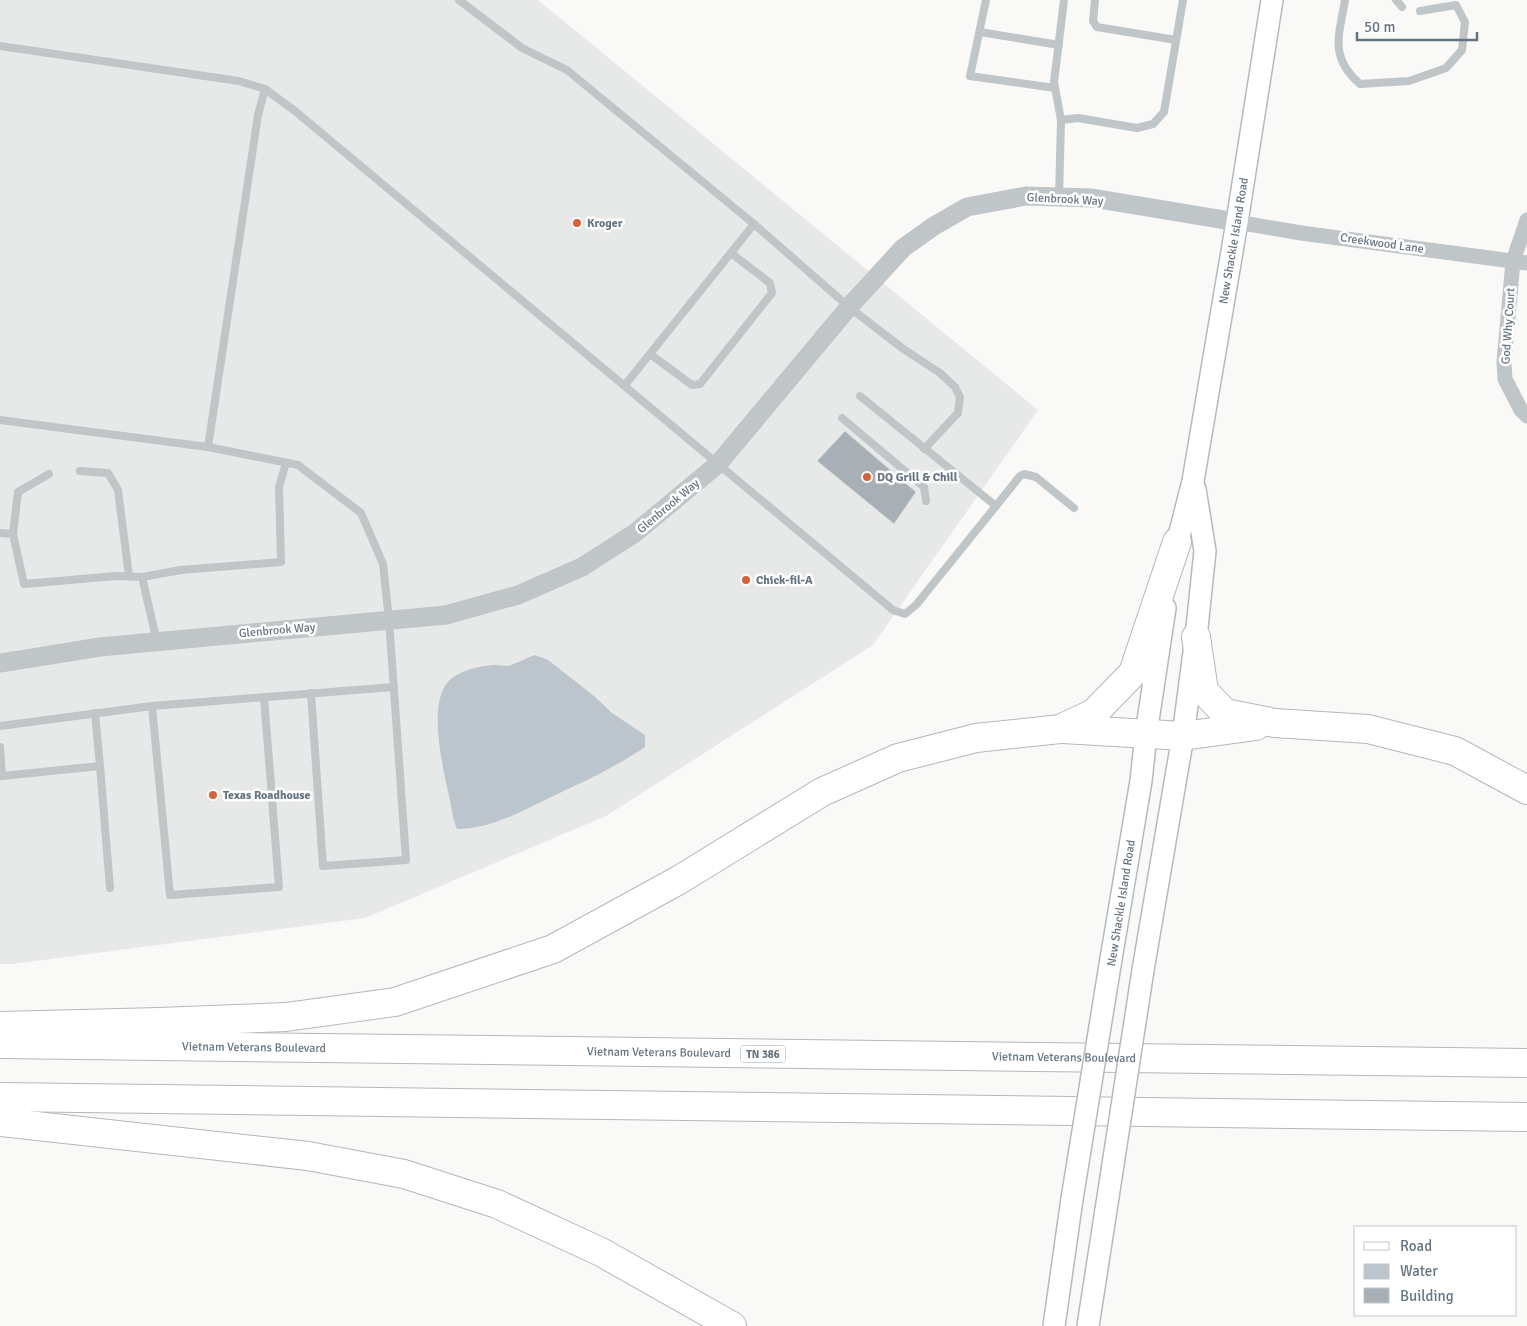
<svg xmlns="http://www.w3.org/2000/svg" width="1527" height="1326" font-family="Signika,sans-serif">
<rect width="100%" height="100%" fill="#f9f9f7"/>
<path fill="#e7e8e8" d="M0 0H538L1038 410 873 645 606 816 365 918 12 964H0Z"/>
<path fill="#bcc5cb" d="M535 655 548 660 594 696 612 713 645 735V747C614 768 581 783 547 799 518 813 490 829 457 829 452 818 452 807 449 796 443 767 424 694 455 676 467 669 482 665 496 665 499 665 503 666 507 666 512 666 528 657 535 655Z"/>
<path fill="#a8b0b6" stroke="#dbdbd9" d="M845 431 916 492 894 524 817 461Z"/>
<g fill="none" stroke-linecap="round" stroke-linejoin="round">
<defs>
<g id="secondary">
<path id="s1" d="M1174 556 1193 481 1237 222 1272 0"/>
<path d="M1111 959 1141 781 1146 734 1165 608"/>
<path d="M1143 970 1183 736 1196 637 1205 551 1195 489"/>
<path d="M1054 1326 1072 1199"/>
<path d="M1088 1326 1106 1210"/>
</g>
<g id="motorway">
<path d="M1196 637 1204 691 1225 713 1275 723 1368 729 1455 751 1527 790"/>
<path d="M1063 729 1183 736 1256 726"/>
<path d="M0 1026 159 1022 286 1017 395 1002 553 949 679 880 822 792 898 758 976 738 1060 729 1094 713 1133 673 1177 542"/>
<path id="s2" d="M0 1044 1527 1063"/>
<path d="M0 1097 1527 1117"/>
<path d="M0 1122 308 1156 404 1174 497 1204 601 1252 732 1326"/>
</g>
</defs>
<use href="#secondary" stroke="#b5babf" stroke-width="24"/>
<use href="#motorway" stroke="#b4b8bb" stroke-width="30"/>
<g stroke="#c0c5c8" stroke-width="8">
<path d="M459 0 522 48 567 70 754 224"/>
<path d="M986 0 970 76 1055 88"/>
<path d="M1095 0 1093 21 1097 27 1176 40"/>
<path d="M1345 0C1339 36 1329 57 1360 84L1409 81 1446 68 1462 50 1465 22 1456 5 1420 11"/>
<path d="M1396 0 1402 7"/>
<path d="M980 32 1059 45"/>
<path d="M0 46 239 81 265 89 295 111 893 610 905 614 916 605 996 506"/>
<path d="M1061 120 1078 118 1137 128 1153 124 1164 112 1183 0"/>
<path d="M1059 197 1061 120 1054 82 1064 0"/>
<path d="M650 354 692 385 700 384 772 293 770 283 731 253"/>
<path d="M625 385 754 224 849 307 902 348 940 373 955 387 960 397 958 413 924 449"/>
<path d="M860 396 996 506 1020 476 1024 474 1036 477 1074 508"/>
<path d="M842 418 924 487 926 501"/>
<path d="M0 420 208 447 298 465 361 513 383 564 389 620 406 860 323 866 311 693"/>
<path d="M208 447 258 115 265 89"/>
<path d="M80 471 108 473 118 490 129 576"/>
<path d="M0 533 13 534 24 584 116 576 142 577 157 642"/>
<path d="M13 534 18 492 49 474"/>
<path d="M142 577 181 570 281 562 279 487 286 463"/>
<path d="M264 697 279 887 170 895 152 706 394 687"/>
<path d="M95 713 100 766"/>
<path d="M0 726 152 706"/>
<path d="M0 747 2 776 100 766 110 888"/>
</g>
<g stroke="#c0c5c8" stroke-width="15">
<path d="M1527 220 1513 261 1504 362 1505 379 1521 410 1527 416"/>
<path d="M1237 222 1301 233 1527 263"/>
</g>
<path stroke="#c0c5c8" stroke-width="19" d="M0 663 100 647 446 615 518 595 582 567 635 533 718 464 849 307 903 248 934 226 967 207 1026 196 1092 198 1237 222"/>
<use href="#secondary" stroke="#fff" stroke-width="21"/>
<use href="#motorway" stroke="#fff" stroke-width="28"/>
<defs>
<g id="secondary-bridge">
<path d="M1072 1199 1111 959"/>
<path d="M1106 1210 1143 970"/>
</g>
</defs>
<use href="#secondary-bridge" stroke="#b5babf" stroke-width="24" stroke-linecap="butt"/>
<use href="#secondary-bridge" stroke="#fff" stroke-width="21"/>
</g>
<g fill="#d86238" stroke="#fff" stroke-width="2">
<circle cx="577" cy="223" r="5"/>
<circle cx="867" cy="477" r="5"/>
<circle cx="746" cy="580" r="5"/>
<circle cx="213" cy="795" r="5"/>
</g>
<g text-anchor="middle" stroke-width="5" stroke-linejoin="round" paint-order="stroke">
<rect fill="#fff" stroke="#949ea6" stroke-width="1" x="740.5" y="1045.5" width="45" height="17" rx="4"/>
<g font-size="11" font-weight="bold" fill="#667480">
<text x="763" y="1058">TN 386</text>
</g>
<g font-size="12" fill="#667480" stroke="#fff">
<text transform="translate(1065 199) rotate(3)" y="4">Glenbrook Way</text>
<text dy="4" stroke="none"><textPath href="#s1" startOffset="321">New Shackle Island Road</textPath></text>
<text transform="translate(1382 243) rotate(8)" y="4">Creekwood Lane</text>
<text transform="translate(1508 326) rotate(-86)" y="4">God Why Court</text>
<text transform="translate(668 506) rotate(-40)" y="4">Glenbrook Way</text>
<text transform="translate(277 630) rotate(-5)" y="4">Glenbrook Way</text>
<text transform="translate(1121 903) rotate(-81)" y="4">New Shackle Island Road</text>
<text dy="4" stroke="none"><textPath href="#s2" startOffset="254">Vietnam Veterans Boulevard</textPath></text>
<text dy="4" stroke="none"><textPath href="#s2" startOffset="659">Vietnam Veterans Boulevard</textPath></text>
<text dy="4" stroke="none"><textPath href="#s2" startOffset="1064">Vietnam Veterans Boulevard</textPath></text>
</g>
<g font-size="12" font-weight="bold" fill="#667480" stroke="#fff" text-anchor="start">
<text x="587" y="227">Kroger</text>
<text x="877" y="481">DQ Grill &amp; Chill</text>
<text x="756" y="584">Chick-fil-A</text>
<text x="223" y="799">Texas Roadhouse</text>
</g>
</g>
<rect x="1354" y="1226" width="162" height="90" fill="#ffffff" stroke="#c2c7cc"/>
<rect x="1364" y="1242" width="25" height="8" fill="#ffffff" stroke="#c2c7cc"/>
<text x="1400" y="1251" font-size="15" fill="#667480">Road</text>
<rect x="1364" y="1264" width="25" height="15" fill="#bcc5cb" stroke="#c2c7cc"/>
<text x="1400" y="1276" font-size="15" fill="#667480">Water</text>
<rect x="1364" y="1288" width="25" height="15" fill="#a8b0b6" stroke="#c2c7cc"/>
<text x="1400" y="1301" font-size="15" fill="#667480">Building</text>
<path d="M1357 32v8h120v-8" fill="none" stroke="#667480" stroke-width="2.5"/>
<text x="1364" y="32" font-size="15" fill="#667480" stroke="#ffffff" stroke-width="4" paint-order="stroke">50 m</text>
</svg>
